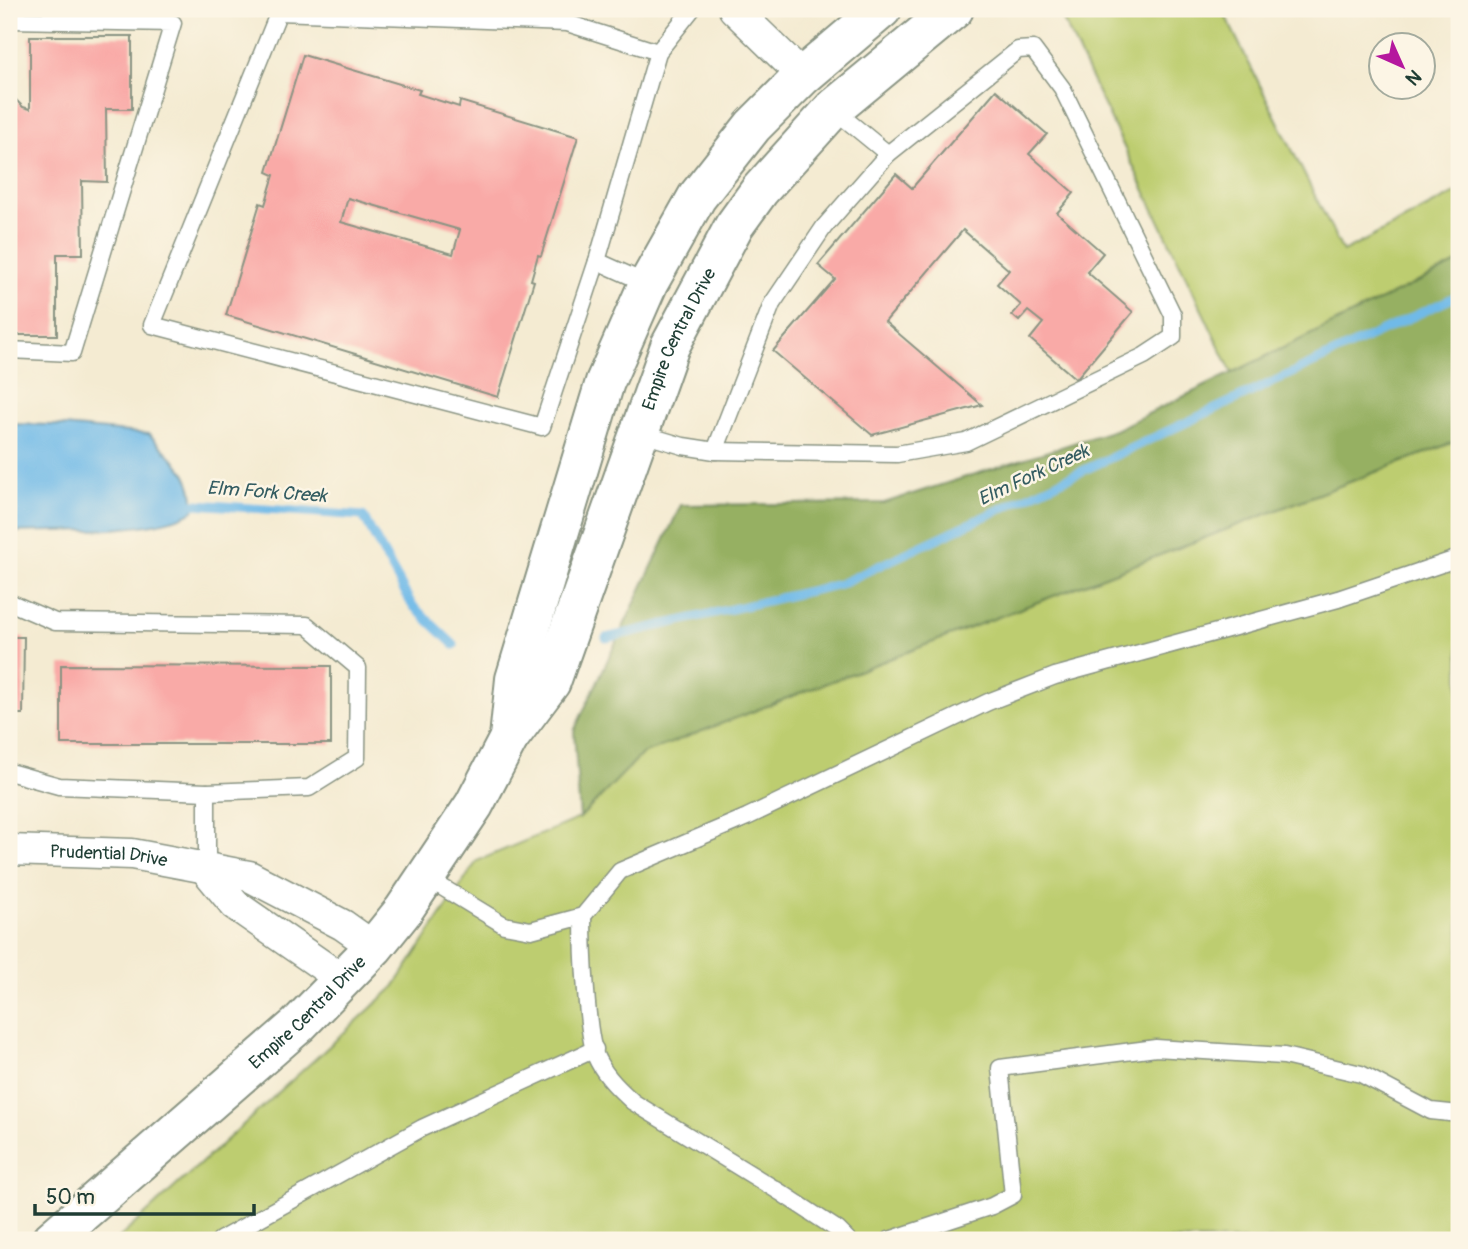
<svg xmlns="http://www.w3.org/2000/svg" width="1468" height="1249" font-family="Pangolin,sans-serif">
<rect width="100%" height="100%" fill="#fcf5e5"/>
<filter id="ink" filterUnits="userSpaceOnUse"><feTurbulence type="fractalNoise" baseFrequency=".0143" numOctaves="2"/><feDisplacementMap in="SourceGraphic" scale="14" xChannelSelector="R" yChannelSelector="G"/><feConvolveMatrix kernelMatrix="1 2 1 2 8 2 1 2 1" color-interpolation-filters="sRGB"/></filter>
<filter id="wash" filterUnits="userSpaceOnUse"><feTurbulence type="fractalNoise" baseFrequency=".00686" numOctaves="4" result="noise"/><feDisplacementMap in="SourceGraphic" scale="28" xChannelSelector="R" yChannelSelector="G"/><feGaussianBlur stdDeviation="1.57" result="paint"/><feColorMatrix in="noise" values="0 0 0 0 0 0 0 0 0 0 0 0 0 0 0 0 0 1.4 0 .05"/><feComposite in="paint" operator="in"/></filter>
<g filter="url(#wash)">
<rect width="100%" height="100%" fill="#f4ebd2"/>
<g fill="#bdcd6f" stroke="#6e8552" stroke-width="2">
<path d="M1058 9H1222L1343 252 1459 191V262L1232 373Z"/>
<path d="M1459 440V1240H117L394 987 477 861 580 818 642 754Z"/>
</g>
<path fill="#96b062" stroke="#5a764b" stroke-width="2" d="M1459 262V440L642 754 580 818 574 731 681 505 884 503 1115 430Z"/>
<path fill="#6fbae8" stroke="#477c8e" stroke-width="2" d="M9 424 53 425 149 434C174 461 196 473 193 511 156 534 55 530 9 532Z"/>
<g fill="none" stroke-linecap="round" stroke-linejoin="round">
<g stroke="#6fbae8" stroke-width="9">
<path d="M182 503 363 516 412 605 454 645"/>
<path d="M606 638 840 584 1459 295"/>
</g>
</g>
<g id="blocks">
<g fill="#f9aaa7" fill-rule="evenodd">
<path d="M30 36H132V109H106L107 182 82 181 83 254H57V335H9V93L23 107 30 109Z"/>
<path d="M303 55 420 90 418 94 459 107 460 101 578 137 541 256 538 255 531 280 534 281 498 397 226 315 260 203 265 205 274 175 267 172ZM348 198 460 230 453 254 341 222Z"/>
<path d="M996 90 1047 134 1029 154 1074 193 1057 213 1103 253 1087 272 1133 312 1076 379 1030 339 1043 323 1028 311 1019 321 1012 315 1021 305 997 284 1009 270 963 230 885 322 982 405 872 435 773 351 835 279 818 265 896 174 912 188Z"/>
<path d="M9 637H24L23 714H9Z"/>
<path d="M61 665 331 666V744H61Z"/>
</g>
</g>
</g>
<g filter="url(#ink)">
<use href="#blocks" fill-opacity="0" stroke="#8a9483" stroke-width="2"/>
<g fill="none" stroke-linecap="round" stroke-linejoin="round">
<defs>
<g id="lane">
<path d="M280 9 152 325 542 427 597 261 648 284"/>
<path d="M279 12 567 23 658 52"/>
<path d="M9 20 173 23 72 353 9 350"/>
<path d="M1033 49 1062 88 1173 315V337L1144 356 966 442 897 454 715 451 772 304 824 227 888 154 1018 50Z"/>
<path d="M833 109 888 154"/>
<path d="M597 261 658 52 692 9"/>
<path d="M639 433 683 446 715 451"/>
<path d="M9 602 55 622 307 625 358 668 357 758 309 788 207 792 59 786 9 772"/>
<path d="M207 792V871"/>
<path d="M427 878 504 925 531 930 583 916 620 871 747 817 988 702 1055 676 1338 599 1459 558"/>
<path d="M583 916C583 944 586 1041 598 1061 607 1078 620 1090 633 1102L783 1194 838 1230 848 1240"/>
<path d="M220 1240 422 1128 595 1049"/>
<path d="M889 1240 992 1206 1013 1195 1000 1068 1156 1048 1284 1056 1361 1074 1431 1111 1459 1114"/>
</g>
<g id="street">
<path d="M734 9 803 76"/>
<path id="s1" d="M9 850 132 854 249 876 343 925 374 947"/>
<path d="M207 871 235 905 343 980"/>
</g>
<g id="secondary">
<path d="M509 738 515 679 605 382 648 284 697 197 753 126 803 76 882 9"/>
<path id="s2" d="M51 1240 298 1025 374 947 403 911 474 805 509 738 551 682 670 346 734 226 760 190 833 109 954 9"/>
</g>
</defs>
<use href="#lane" stroke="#8a9483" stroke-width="19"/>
<use href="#street" stroke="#8a9483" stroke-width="33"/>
<use href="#secondary" stroke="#8a9483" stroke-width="42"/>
<use href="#lane" stroke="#fff" stroke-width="16"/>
<use href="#street" stroke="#fff" stroke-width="30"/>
<use href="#secondary" stroke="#fff" stroke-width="38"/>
</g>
</g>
<g text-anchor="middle" stroke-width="5" stroke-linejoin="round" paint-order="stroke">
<g font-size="18" fill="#1f3d34" stroke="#fcf5e5">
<text dy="6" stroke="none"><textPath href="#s2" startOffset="1122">Empire Central Drive</textPath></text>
<text dy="6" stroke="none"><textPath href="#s1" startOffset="100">Prudential Drive</textPath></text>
<text dy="6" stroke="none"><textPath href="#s2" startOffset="343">Empire Central Drive</textPath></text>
</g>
<g font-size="19" font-style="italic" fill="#335c61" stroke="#fcf5e5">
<text transform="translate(1033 474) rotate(-25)" y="7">Elm Fork Creek</text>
<text transform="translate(267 491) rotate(4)" y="7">Elm Fork Creek</text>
</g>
</g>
<rect width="1468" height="1249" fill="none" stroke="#fcf5e5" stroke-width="35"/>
<g transform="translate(1402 66) rotate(135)"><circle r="33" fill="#fcf5e5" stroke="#a4ab9e" stroke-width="2"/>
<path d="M0-5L12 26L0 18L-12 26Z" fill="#b5179e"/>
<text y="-10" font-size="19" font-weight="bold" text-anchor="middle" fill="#1f3d34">N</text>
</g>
<path d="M35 1204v10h219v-10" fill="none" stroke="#1f3d34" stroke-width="3.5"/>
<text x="46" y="1204" font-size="21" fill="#1f3d34" stroke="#fcf5e5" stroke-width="5" paint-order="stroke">50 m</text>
</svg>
